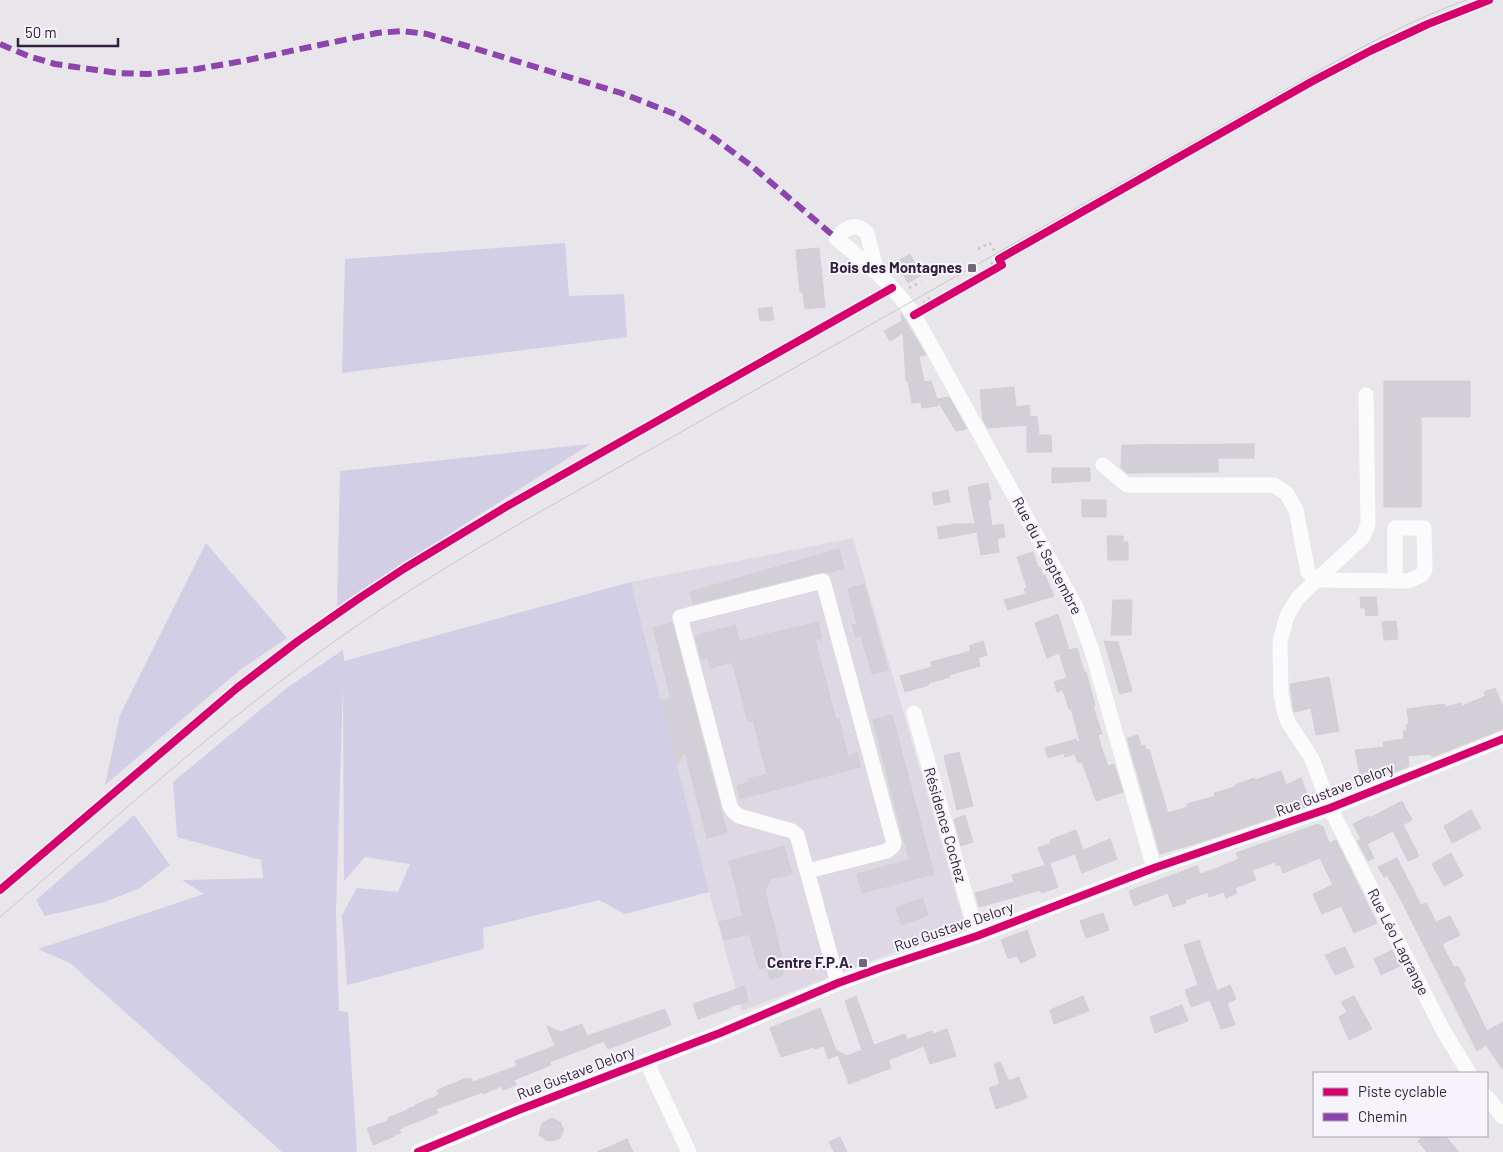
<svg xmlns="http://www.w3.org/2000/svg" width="1503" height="1152" font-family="Barlow,sans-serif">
<rect width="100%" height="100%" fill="#e8e6eb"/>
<path fill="#ddd8e3" d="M853 538 965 925 742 1011 709 892 631 582Z"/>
<g fill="#d2cee5">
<path d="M565 243 569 296 624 294 627 337 342 373 345 259Z"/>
<path d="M590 444 345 601 337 609 340 471Z"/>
<path d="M206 543 287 638 240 670 105 785 120 715Z"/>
<path d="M631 582 709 892 625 914 599 900 483 928 484 949 347 985 342 915 357 888 398 892 410 864 365 857 344 881 343 683 336 911 339 1011 348 1012 357 1152H282L70 963 38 949 204 894 182 880 263 878 261 860 177 837 173 782 288 687 343 650 344 661Z"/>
<path d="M134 815 170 865 140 888 105 902 45 916 36 900Z"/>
</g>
<g fill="#d3cfd6" stroke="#d1ced4">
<path d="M819 248 825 307 805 309 803 292H800L796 250Z"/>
<path d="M910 254 921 275 908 283 896 262Z"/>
<path d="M772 307 774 320 760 321 758 309Z"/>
<path d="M901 313 926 355 919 356 924 382 931 381 937 399 949 397 967 429 956 431 937 400 938 406 922 408 921 402 912 403 908 381H906L903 333 890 341 884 331 902 321Z"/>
<path d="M1384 381H1470V417H1421V507H1384Z"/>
<path d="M1014 387 1016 407 1029 405 1030 417 1037 416 1039 435H1051L1052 452H1027V425L988 428 983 420 980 390Z"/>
<path d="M1254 444V458H1218V472L1127 473 1121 468 1122 445Z"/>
<path d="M1052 468H1090V481L1052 483Z"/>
<path d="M988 483 991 499H988L992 526 1003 524 1005 537 997 539 999 552 981 555 977 532 939 539 937 527 956 524H975L968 487Z"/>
<path d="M948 490 950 502 934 505 932 493Z"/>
<rect x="1082" y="500" width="24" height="17"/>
<path d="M1107 536H1123V542H1128V560H1108Z"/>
<path d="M839 549 844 568 827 573 821 572 693 604 690 592Z"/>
<path d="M1033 552 1038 568 1040 567 1043 576 1045 575 1054 596 1008 610 1004 600 1026 594 1024 589 1027 588 1017 557Z"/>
<path d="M864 584 888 670 872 674 861 636 856 637 852 625 857 624 848 589Z"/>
<path d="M1360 597H1376L1378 615 1366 616 1365 608H1361Z"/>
<path d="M1113 600H1132L1131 635H1111Z"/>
<path d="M1058 614 1069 650 1077 648 1084 672H1086L1095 705 1093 706 1102 734 1098 735 1101 746 1108 766 1114 764 1123 792 1096 801 1082 762 1078 763 1075 754 1065 757 1064 753 1048 758 1045 748 1076 739 1077 742 1080 741 1071 709H1069L1063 690 1057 692 1054 682 1067 678 1059 653 1047 658 1035 623Z"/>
<path d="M1396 621 1398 639 1384 640 1382 622Z"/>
<path d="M818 622 822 638 815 640 836 720 839 719 848 756 857 753 861 767 740 799 737 786 749 782 748 779 767 774 753 720 748 721 732 662 710 668 708 658 701 659 695 636 735 625 739 641Z"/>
<path d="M672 623 727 833 707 838 685 752 677 764 661 700 671 698 653 628Z"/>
<path d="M983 641 987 655 978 658 980 666 949 675 950 677 929 683V685L905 692 900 676 932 667 931 662 971 651 969 646Z"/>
<path d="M1104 641 1118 642 1132 691 1120 694Z"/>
<path d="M1329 677 1339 731 1316 735 1311 708 1294 712 1290 684Z"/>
<path d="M1495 688 1503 707V729L1432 757 1431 754 1408 756 1409 766 1395 772 1360 775 1355 750 1384 747 1383 742 1404 739 1403 731H1407L1406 725H1409L1407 709 1445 704V707L1461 703 1462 706 1486 696 1484 692Z"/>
<path d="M892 715 934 874 862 893 857 874 909 860 873 720Z"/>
<path d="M1138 735 1141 746 1145 745 1146 750 1149 749 1168 813 1188 807 1187 804 1215 796 1214 793 1235 787V785L1254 778 1255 780 1281 771 1286 785 1301 778 1311 805 1207 840 1160 854 1127 738Z"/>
<path d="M959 752 973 806 957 810 944 756Z"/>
<path d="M1402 801 1412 820 1403 825 1419 856 1408 861 1393 831 1367 844 1374 858 1368 861 1357 841 1361 839 1353 824 1369 816 1370 818Z"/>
<path d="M1471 810 1481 828 1452 843 1444 826Z"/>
<path d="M965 815 973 842 961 846 954 819Z"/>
<path d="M1318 824 1323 827 1329 843 1336 840 1377 923 1354 933 1341 906 1322 914 1313 894 1333 885 1320 858 1283 873 1280 865 1276 866 1275 862 1252 870 1256 880 1235 888 1237 893 1226 898 1224 892 1209 897 1208 892 1185 900 1186 903 1173 907 1168 893 1134 906 1129 891 1197 866 1200 874 1215 869 1239 859 1236 853Z"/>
<path d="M1076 830 1083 850 1110 839 1117 859 1082 873 1075 854 1045 865 1038 848 1051 843 1050 840Z"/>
<path d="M784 846 792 874 771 879 765 891 785 969 781 976 770 979 767 967 759 969 749 934 724 940 719 922 743 916 729 861Z"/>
<path d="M1451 853 1463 876 1444 886 1432 864Z"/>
<path d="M1397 858 1421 905 1426 903 1436 922 1450 916 1460 935 1442 944 1454 968 1458 966 1466 981 1463 982 1487 1031 1503 1022V1070L1486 1045 1477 1051 1399 896 1387 875 1384 877 1378 867Z"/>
<path d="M1050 864 1058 887 1042 893 1040 890 979 907 975 893 1014 882 1012 875Z"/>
<path d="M922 898 928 915 902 925 896 908Z"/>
<path d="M1103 913 1109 930 1086 938 1080 921Z"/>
<path d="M1027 930 1036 956 1021 963 1017 956 1008 958 1001 940Z"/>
<path d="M1199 940 1217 991 1230 985 1236 999 1227 1003 1235 1025 1221 1029 1210 1000 1191 1007 1185 990 1198 985 1184 945Z"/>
<path d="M1345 947 1354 967 1335 975 1325 955Z"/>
<path d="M1392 950 1400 966 1381 975 1374 959Z"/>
<path d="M745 986 748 1002 731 1006 732 1007 698 1019 693 1004Z"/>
<path d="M856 996 874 1045 905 1034 907 1040 932 1031 933 1034 947 1029 956 1056 930 1064 924 1046 888 1060 891 1068 849 1084 838 1055 828 1059 824 1046 815 1049 814 1047 781 1057 770 1028 820 1008 836 1050 847 1056 862 1050 845 1001Z"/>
<path d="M1083 996 1089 1011 1054 1024 1050 1010Z"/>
<path d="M1354 996 1372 1029 1349 1040 1339 1017 1347 1012 1341 1002Z"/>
<path d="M1182 1005 1188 1021 1155 1033 1150 1017Z"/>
<path d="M665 1009 671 1025 608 1049 604 1041 550 1062 551 1065 514 1080 516 1085 503 1090 502 1086 483 1094V1092L436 1109 438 1113 399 1129 401 1133 395 1135V1136L373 1145 367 1128 388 1121V1118L408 1110 407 1109 416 1106 415 1105 439 1095 437 1090 467 1078 468 1079 471 1078 473 1082 517 1066 515 1061 555 1046 547 1026 561 1032 582 1024 587 1036Z"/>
<path d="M1000 1062 1009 1081 1019 1077 1027 1098 996 1109 989 1088 1000 1084 994 1064Z"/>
<path d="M552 1118 560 1122 564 1130 560 1138 553 1141 546 1140 539 1135 542 1123Z"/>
<path d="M1424 1136H1445L1459 1152H1427L1418 1141Z"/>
<path d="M840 1137 847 1152H834L829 1142Z"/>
<path d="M627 1139 633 1152H597Z"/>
</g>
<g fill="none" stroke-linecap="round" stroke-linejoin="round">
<g stroke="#c9c6ce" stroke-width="2.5" stroke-dasharray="2.5 4" stroke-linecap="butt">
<path d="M978 249 990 243 999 259 987 266"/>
<path d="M909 288 921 282"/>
<path d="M923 303 930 298"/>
</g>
<g stroke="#fcfbfc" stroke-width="15">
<path d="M877 273 867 233C855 221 846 228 836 238 864 261 893 284 914 315L1076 607 1092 651 1154 868"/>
<path d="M1366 395 1368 524 1363 537 1307 589 1297 599 1287 616 1280 641 1281 694 1284 711 1288 722 1312 759 1330 808 1443 1030 1469 1073"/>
<path d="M1103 465 1127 485H1274L1287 494 1296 510 1308 572 1317 580 1409 581 1422 575 1425 569 1424 528H1395V581"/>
<path d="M914 713 977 936"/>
<path d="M808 871 887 851 893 846 894 843 823 581 680 617 730 806 733 811 739 816 792 831 797 835 838 983"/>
<path d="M646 1061 689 1152"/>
<path d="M1487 1097 1503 1117"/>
<path d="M418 1152 516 1111 720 1033 838 983 880 968 977 936 1154 868 1330 808 1503 739"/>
</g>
<path stroke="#cac7cc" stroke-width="1" d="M0 917C101 831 199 741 306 662 380 607 458 559 538 513L1317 72C1365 45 1414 19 1466 0"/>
<path stroke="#8e44ad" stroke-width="6" stroke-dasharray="12 6" stroke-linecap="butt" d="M0 44 28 56 55 64 117 73 148 74 197 69 243 61 377 33 402 31 427 34 621 93 675 114 714 138 753 167 836 238"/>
<defs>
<g id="cycleway">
<path d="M914 315 1002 265 999 259 1311 82 1372 50 1428 24 1489 0"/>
<path d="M0 890 237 688 298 641 361 597 405 568 509 505 892 288"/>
<path d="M418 1152 516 1111 720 1033 838 983 880 968 977 936 1154 868 1330 808 1503 739"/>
</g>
</defs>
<use href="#cycleway" stroke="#f6f4fa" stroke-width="11"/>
<use href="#cycleway" stroke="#d6006c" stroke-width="8"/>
</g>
<g fill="#73667c" stroke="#f6f4fa" stroke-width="2">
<rect x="967" y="263" width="10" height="10" rx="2.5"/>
<rect x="858" y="958" width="10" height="10" rx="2.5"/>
</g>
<g text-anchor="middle" stroke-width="4" stroke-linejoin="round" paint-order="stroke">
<g font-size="15" font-weight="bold" fill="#342140" stroke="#f6f4fa" text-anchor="end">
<text x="962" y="273">Bois des Montagnes</text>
<text x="853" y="968">Centre F.P.A.</text>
</g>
<g font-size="15" fill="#342140" stroke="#f6f4fa">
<text transform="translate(1047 556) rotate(62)" y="5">Rue du 4 Septembre</text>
<text transform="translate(1335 790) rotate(-21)" y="5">Rue Gustave Delory</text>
<text transform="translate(945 825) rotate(74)" y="5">Résidence Cochez</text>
<text transform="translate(954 927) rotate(-19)" y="5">Rue Gustave Delory</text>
<text transform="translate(1398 942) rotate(63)" y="5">Rue Léo Lagrange</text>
<text transform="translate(576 1073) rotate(-21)" y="5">Rue Gustave Delory</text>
</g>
</g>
<rect x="1313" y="1072" width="175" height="65" fill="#f6f4fa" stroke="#a8a0b0"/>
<rect x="1323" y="1088" width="25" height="8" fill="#d6006c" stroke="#a8a0b0"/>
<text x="1358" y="1097" font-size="15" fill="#342140">Piste cyclable</text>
<rect x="1323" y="1113" width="25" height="8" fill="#8e44ad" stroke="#a8a0b0"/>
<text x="1358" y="1122" font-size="15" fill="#342140">Chemin</text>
<path d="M18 38v8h100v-8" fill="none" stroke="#342140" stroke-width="2.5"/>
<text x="25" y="38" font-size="15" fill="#342140" stroke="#f6f4fa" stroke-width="4" paint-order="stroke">50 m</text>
</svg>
